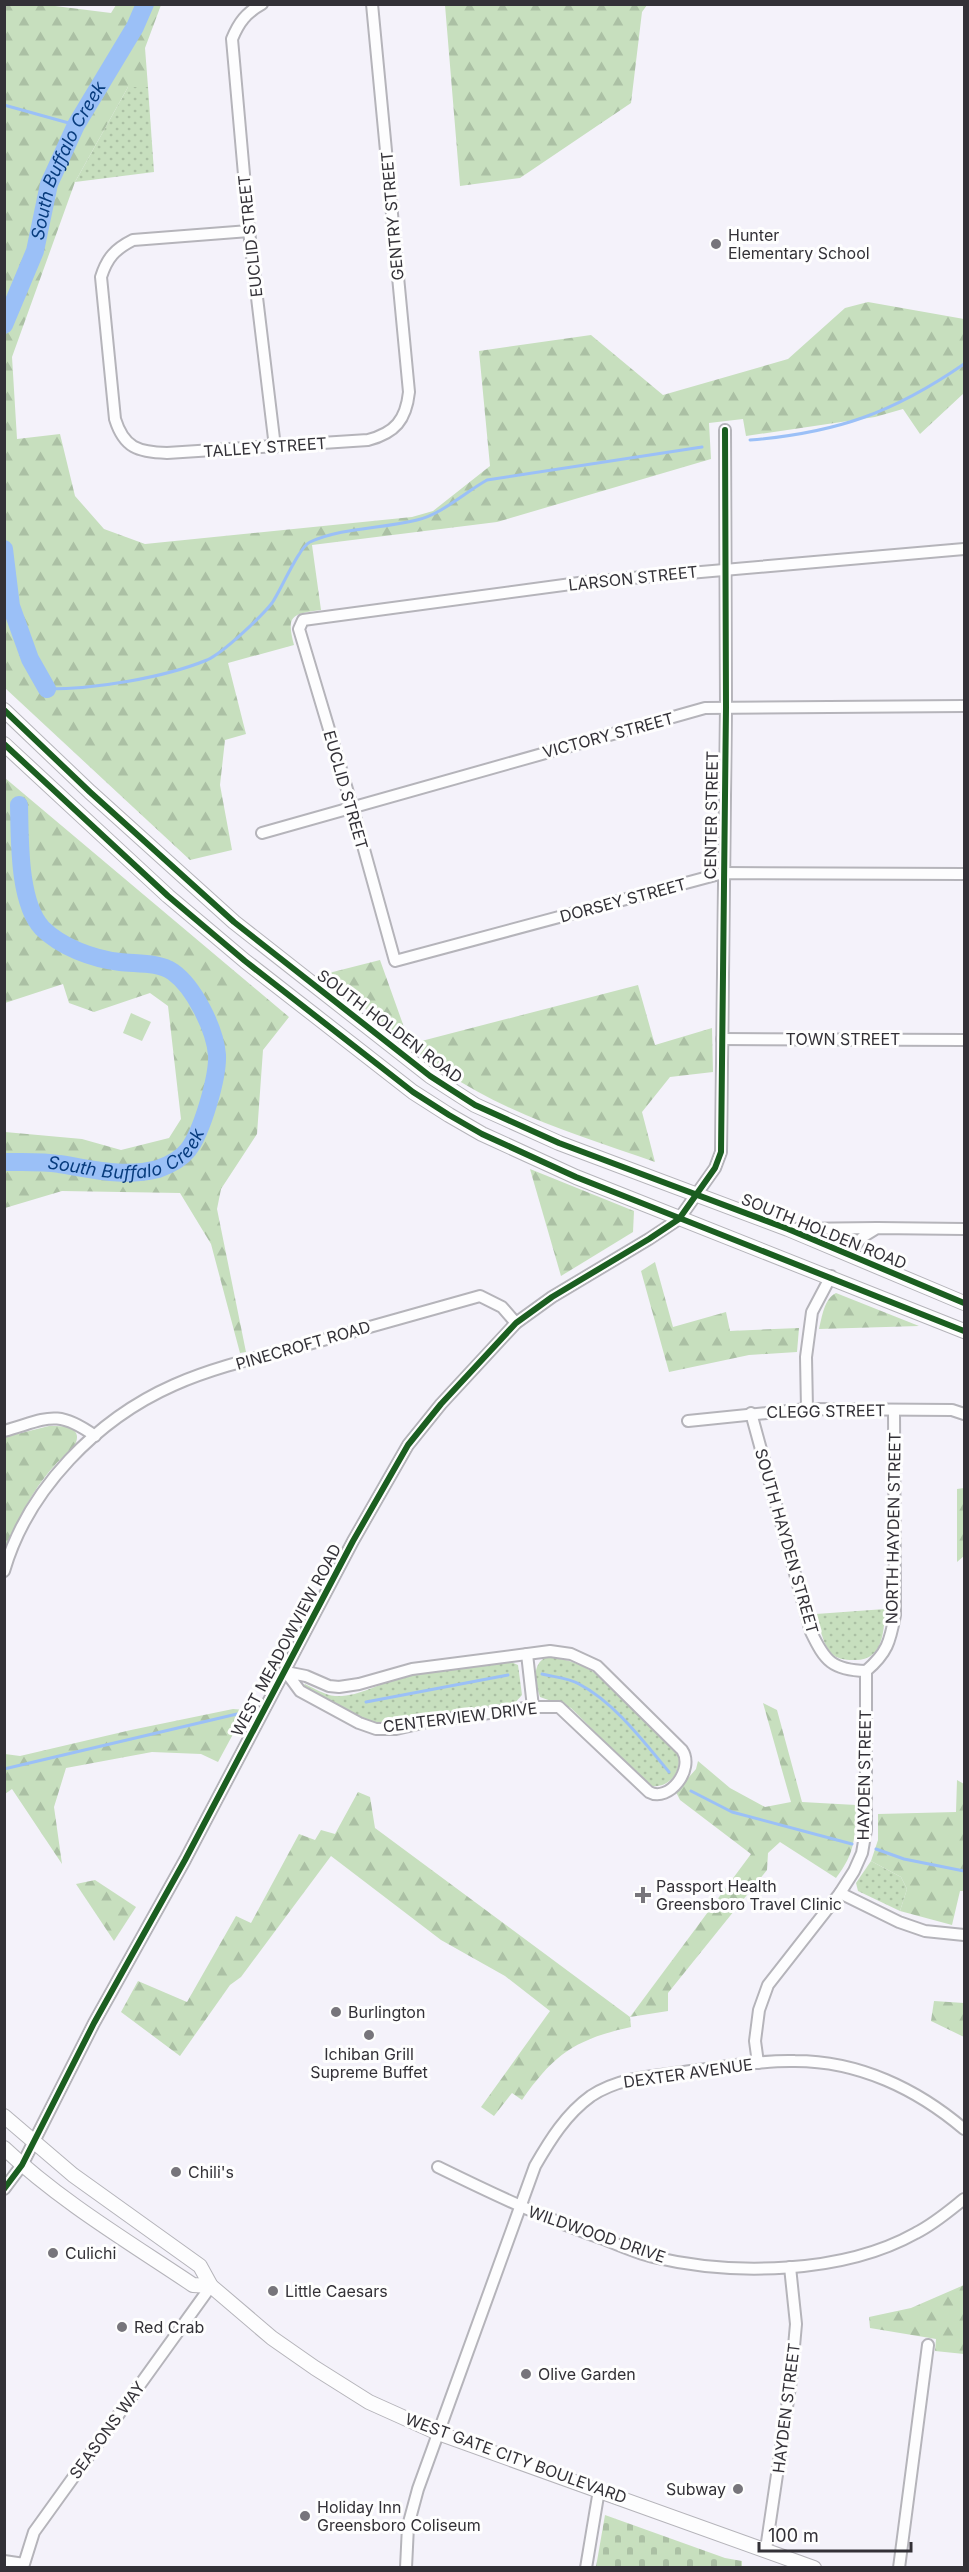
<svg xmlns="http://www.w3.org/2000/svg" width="969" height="2572" font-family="Inter,sans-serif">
<defs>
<pattern id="grass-dots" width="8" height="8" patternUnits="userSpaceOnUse" patternTransform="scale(1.5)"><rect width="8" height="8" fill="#c7dfbe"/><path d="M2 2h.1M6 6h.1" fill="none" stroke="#abc0a4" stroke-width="1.8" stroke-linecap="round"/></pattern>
<pattern id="forest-firs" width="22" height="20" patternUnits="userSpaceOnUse" patternTransform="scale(1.5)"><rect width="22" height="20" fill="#c7dfbe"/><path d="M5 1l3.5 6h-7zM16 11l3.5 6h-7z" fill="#abc0a4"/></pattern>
<pattern id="cemetery-stones" width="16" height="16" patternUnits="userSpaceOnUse" patternTransform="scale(1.5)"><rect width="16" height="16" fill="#c7dfbe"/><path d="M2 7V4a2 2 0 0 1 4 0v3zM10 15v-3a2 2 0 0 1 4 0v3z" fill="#abc0a4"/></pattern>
</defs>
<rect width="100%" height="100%" fill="#f4f2fa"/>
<g fill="url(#grass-dots)">
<path d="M128 87H148L154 172 75 182Z"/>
<path d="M885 1609C884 1632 883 1662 853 1660 844 1660 837 1659 831 1653 822 1643 820 1626 816 1614Z"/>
<path d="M547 1657C568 1659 585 1665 602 1678L678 1755C683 1773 666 1791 648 1785L571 1708 540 1697C535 1684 531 1663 547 1657Z"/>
<path d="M511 1662 518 1665 522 1695 513 1705 423 1717 387 1725 366 1720 303 1686 305 1684C315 1689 325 1695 335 1696 360 1697 379 1683 401 1678 437 1669 474 1666 511 1662Z"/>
<path d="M871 1861 901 1877 907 1889 900 1911 858 1891 856 1883Z"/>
</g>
<g fill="url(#forest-firs)">
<path d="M4 5H47L111 13 116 5H161L145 48 148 87H128L75 182 12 357 17 439 60 434 75 496 104 529 145 544 412 517 433 511 490 466 479 351 591 335 663 395 788 359 845 308 868 302 964 319V393L920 434 903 409 875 417 746 436 743 419 709 423 711 459 497 522 312 545 321 610C292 614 286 615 294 645L228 663 246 734 225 740 220 785 232 850 190 860 5 688Z"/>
<path d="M445 5H647L642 12 631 103 520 178 460 186Z"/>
<path d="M5 778 289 1017 263 1050 257 1134 221 1189 217 1209 246 1352 240 1353 211 1244 180 1193 62 1191 5 1208V1132L82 1139 121 1150 169 1138 181 1119 168 1006 150 993 94 1012 69 1003 63 984 5 1003Z"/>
<path d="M380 960 410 1044 638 985 655 1045 712 1028 713 1072 670 1077 642 1112 655 1162C583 1137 509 1115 445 1072 403 1044 364 1007 325 974Z"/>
<path d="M530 1169 634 1211 633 1232 561 1276Z"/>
<path d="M655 1262 673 1327 726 1312 730 1331 799 1328 797 1352 749 1355 669 1372 641 1271Z"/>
<path d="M836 1293 919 1326 819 1329C822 1317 824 1299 836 1293Z"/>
<path d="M49 1426C57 1426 76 1425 77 1436 78 1448 62 1457 55 1465 33 1489 18 1519 5 1549V1437Z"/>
<path d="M964 1488V1556L957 1562V1489Z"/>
<path d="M763 1703 777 1710 802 1802 856 1805C855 1837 856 1852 836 1878L780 1842 768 1853 767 1870 668 1993V2011L630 2017 631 2027C576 2039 554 2054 522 2100L512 2093 494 2116 481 2107 550 2011 505 1976 441 1940 331 1856 241 1977 230 1985 180 2056 121 2012 138 1981 187 2002 236 1916 251 1923 299 1834 315 1840 321 1830 335 1834 358 1792 370 1797 375 1828 630 2017 751 1854 680 1800 676 1792 696 1769 698 1761 730 1788 765 1807 791 1802Z"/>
<path d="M233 1709 246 1710 218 1762 201 1754 152 1752 66 1768 54 1807 62 1864 12 1789 5 1794V1754L20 1756 131 1730Z"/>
<path d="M957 1780 964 1784V1891H960L952 1925 900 1911 907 1889 901 1877 871 1861 878 1840V1814L956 1812Z"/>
<path d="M95 1880 136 1907 114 1941 76 1884Z"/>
<path d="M934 2001 964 2003V2037L931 2021Z"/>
<path d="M964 2285V2354L935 2351 936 2339 870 2328 869 2317 911 2308Z"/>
</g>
<path fill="url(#cemetery-stones)" d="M605 2515 725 2558 742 2561V2567H596Z"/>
<path fill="#c7dfbe" d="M131 1013 151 1022 142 1041 123 1033Z"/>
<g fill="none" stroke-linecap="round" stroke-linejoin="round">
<g stroke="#9bc0f7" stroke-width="3">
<path d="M4 105 76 125"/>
<path d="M750 440C836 433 893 413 964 364"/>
<path d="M47 689C95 689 163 678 207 660 223 653 261 617 272 603 281 590 299 547 310 542 343 527 382 529 417 520 442 514 464 493 487 480L702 447"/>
<path d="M542 1674C554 1677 569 1678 579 1684 614 1702 644 1742 669 1772"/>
<path d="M366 1702 508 1675"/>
<path d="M4 1769 237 1714"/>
<path d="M691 1791 732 1812 852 1844"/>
<path d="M876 1849 904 1859 964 1871"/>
</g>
<g stroke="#9bc0f7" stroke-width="18">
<path id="s1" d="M4 325 35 251 49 184 76 125 135 27 145 4"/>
<path d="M4 549 11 606 30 659 47 689"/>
<path id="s2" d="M4 1162C22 1162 42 1161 59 1164 93 1169 123 1178 158 1169 169 1165 181 1159 188 1150 202 1132 218 1077 217 1055 215 1029 194 987 173 972 159 962 137 964 120 962 93 959 61 947 42 928 18 902 20 838 19 805"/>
</g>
<defs>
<g id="minor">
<path d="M262 4C246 13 239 22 232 39L249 231 275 447"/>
<path d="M249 231 133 240C115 249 107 258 101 277L115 419C124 448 138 452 167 453L368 440C395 433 406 420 409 392L372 4"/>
<path d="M964 549 586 582 303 620 299 629 352 806 395 961 723 873 964 874"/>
<path d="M262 833 705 708 964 706"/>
<path d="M722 1039 964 1040"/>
<path d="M790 1229 877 1228"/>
<path d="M847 1253 864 1236 877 1228 964 1229"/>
<path d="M807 1409 806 1357 812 1312 831 1276"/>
<path d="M751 1413 811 1632C825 1661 832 1670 866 1671"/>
<path d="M688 1421 807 1409 952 1410 964 1414"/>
<path d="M4 1431C47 1419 56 1408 95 1436"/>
<path d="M4 1571C28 1489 97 1419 174 1385 217 1366 264 1356 309 1344 366 1328 423 1312 480 1296L502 1307 516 1323"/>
<path d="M550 1651 571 1654 597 1666 682 1750C695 1769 669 1803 649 1792L559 1707H533L431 1721 396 1729H376L359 1723 300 1691 286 1672 306 1676 329 1686 339 1687 359 1684 412 1669Z"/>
<path d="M527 1654 533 1707"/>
<path d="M866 1671C887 1653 890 1642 895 1615L894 1410"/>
<path d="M840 1893 899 1922 925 1931 964 1935"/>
<path d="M758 2063 755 2041 759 2010 768 1985 840 1893 854 1871 862 1853 866 1830V1671"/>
<path d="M438 2167C493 2194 548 2220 606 2240 621 2246 637 2253 653 2257 733 2276 843 2274 916 2233 934 2224 949 2211 964 2199"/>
<path d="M4 2189 22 2165 94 2023 185 1860 353 1541 408 1445 441 1404 516 1323 552 1297 649 1239 679 1219 715 1168 721 1152 726 707 725 430"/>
<path d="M766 2549 791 2380 796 2324 790 2267"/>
<path d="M4 2561 24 2564 34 2532 211 2286"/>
<path d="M406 2568 408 2526 418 2489 535 2166C550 2140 566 2114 591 2096 621 2076 657 2076 691 2071 726 2067 761 2060 795 2061 859 2061 917 2089 964 2129"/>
<path d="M586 2568 599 2490"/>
<path d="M899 2568 928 2345"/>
</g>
<g id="major">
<path d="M4 710 90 792 234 922 430 1076 475 1105 559 1143 788 1229 964 1303"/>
<path d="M4 744 168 896 245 961 413 1092 449 1115 482 1134 576 1177 964 1331"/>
<path d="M4 2116 73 2175 200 2266 211 2286 272 2338 315 2368 369 2402 438 2433 814 2568"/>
<path d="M4 2148C60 2201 129 2242 193 2285L211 2286"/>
</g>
</defs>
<use href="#minor" stroke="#b5b4ba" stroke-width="14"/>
<use href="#major" stroke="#b5b4ba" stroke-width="16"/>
<use href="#minor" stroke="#fdfdfe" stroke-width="10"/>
<use href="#major" stroke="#fdfdfe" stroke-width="14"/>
<defs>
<g id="cycleway">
<path d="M4 710 90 792 234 922 430 1076 475 1105 559 1143 788 1229 964 1303"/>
<path d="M4 744 168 896 245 961 413 1092 449 1115 482 1134 576 1177 964 1331"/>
<path d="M4 2189 22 2165 94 2023 185 1860 353 1541 408 1445 441 1404 516 1323 552 1297 649 1239 679 1219 715 1168 721 1152 726 707 725 430"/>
</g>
</defs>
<use href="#cycleway" stroke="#fefefe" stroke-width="10"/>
<use href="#cycleway" stroke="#1b5e20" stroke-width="6"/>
</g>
<g fill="#77757b" stroke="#fefefe" stroke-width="2">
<circle cx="716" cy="244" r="6"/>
<path d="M640 1886h6v6h6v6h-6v6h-6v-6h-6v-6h6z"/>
<circle cx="336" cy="2012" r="6"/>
<circle cx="369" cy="2035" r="6"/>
<circle cx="176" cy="2172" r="6"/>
<circle cx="53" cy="2253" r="6"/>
<circle cx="273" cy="2291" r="6"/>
<circle cx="122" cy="2327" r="6"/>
<circle cx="526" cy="2374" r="6"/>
<circle cx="738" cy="2489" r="6"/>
<circle cx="305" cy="2516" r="6"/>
</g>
<g text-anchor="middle" stroke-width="6" stroke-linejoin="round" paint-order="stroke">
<g font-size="16" fill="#333137" stroke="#fefefe">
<text transform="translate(392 216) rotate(-95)" y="6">GENTRY STREET</text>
<text transform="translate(250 236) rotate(-96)" y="6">EUCLID STREET</text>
<text transform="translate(265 447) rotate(-4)" y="6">TALLEY STREET</text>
<text transform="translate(633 578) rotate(-6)" y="6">LARSON STREET</text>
<text transform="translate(608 735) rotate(-15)" y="6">VICTORY STREET</text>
<text transform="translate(346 790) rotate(74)" y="6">EUCLID STREET</text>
<text transform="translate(711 815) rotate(-89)" y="6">CENTER STREET</text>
<text transform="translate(623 900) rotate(-15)" y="6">DORSEY STREET</text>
<text transform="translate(390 1026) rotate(37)" y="6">SOUTH HOLDEN ROAD</text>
<text x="843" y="1045">TOWN STREET</text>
<text transform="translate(824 1231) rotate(22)" y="6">SOUTH HOLDEN ROAD</text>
<text transform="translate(303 1345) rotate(-16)" y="6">PINECROFT ROAD</text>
<text transform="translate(826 1411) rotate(-1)" y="6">CLEGG STREET</text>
<text transform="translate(893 1528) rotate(-89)" y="6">NORTH HAYDEN STREET</text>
<text transform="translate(787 1541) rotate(74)" y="6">SOUTH HAYDEN STREET</text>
<text transform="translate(286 1640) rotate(-62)" y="6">WEST MEADOWVIEW ROAD</text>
<text transform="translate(460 1717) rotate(-7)" y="6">CENTERVIEW DRIVE</text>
<text transform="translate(864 1775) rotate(-89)" y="6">HAYDEN STREET</text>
<text transform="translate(688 2073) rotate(-8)" y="6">DEXTER AVENUE</text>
<text transform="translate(597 2234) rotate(19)" y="6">WILDWOOD DRIVE</text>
<text transform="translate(786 2408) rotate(-83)" y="6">HAYDEN STREET</text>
<text transform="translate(107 2430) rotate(-54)" y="6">SEASONS WAY</text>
<text transform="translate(516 2458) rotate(20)" y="6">WEST GATE CITY BOULEVARD</text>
</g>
<g font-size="16" fill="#333137" stroke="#fefefe" text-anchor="start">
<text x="728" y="241">Hunter<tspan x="728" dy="18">Elementary School</tspan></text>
<text x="656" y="1892">Passport Health<tspan x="656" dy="18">Greensboro Travel Clinic</tspan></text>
<text x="348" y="2018">Burlington</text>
<text x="369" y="2060" text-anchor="middle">Ichiban Grill<tspan x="369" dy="18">Supreme Buffet</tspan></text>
<text x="188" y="2178">Chili's</text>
<text x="65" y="2259">Culichi</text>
<text x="285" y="2297">Little Caesars</text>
<text x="134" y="2333">Red Crab</text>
<text x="538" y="2380">Olive Garden</text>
<text x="726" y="2495" text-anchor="end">Subway</text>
<text x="317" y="2513">Holiday Inn<tspan x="317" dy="18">Greensboro Coliseum</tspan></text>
</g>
<g font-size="18" font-style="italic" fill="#083c7e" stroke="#fefefe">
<text dy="6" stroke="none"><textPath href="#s1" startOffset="177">South Buffalo Creek</textPath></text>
<text dy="6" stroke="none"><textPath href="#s2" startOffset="129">South Buffalo Creek</textPath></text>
</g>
</g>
<rect width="969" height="2572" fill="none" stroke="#333137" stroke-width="12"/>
<path d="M759 2542v9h152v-9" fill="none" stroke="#333137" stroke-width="3"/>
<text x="768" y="2542" font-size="18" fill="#333137" stroke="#fefefe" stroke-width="4.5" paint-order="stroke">100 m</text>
</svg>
